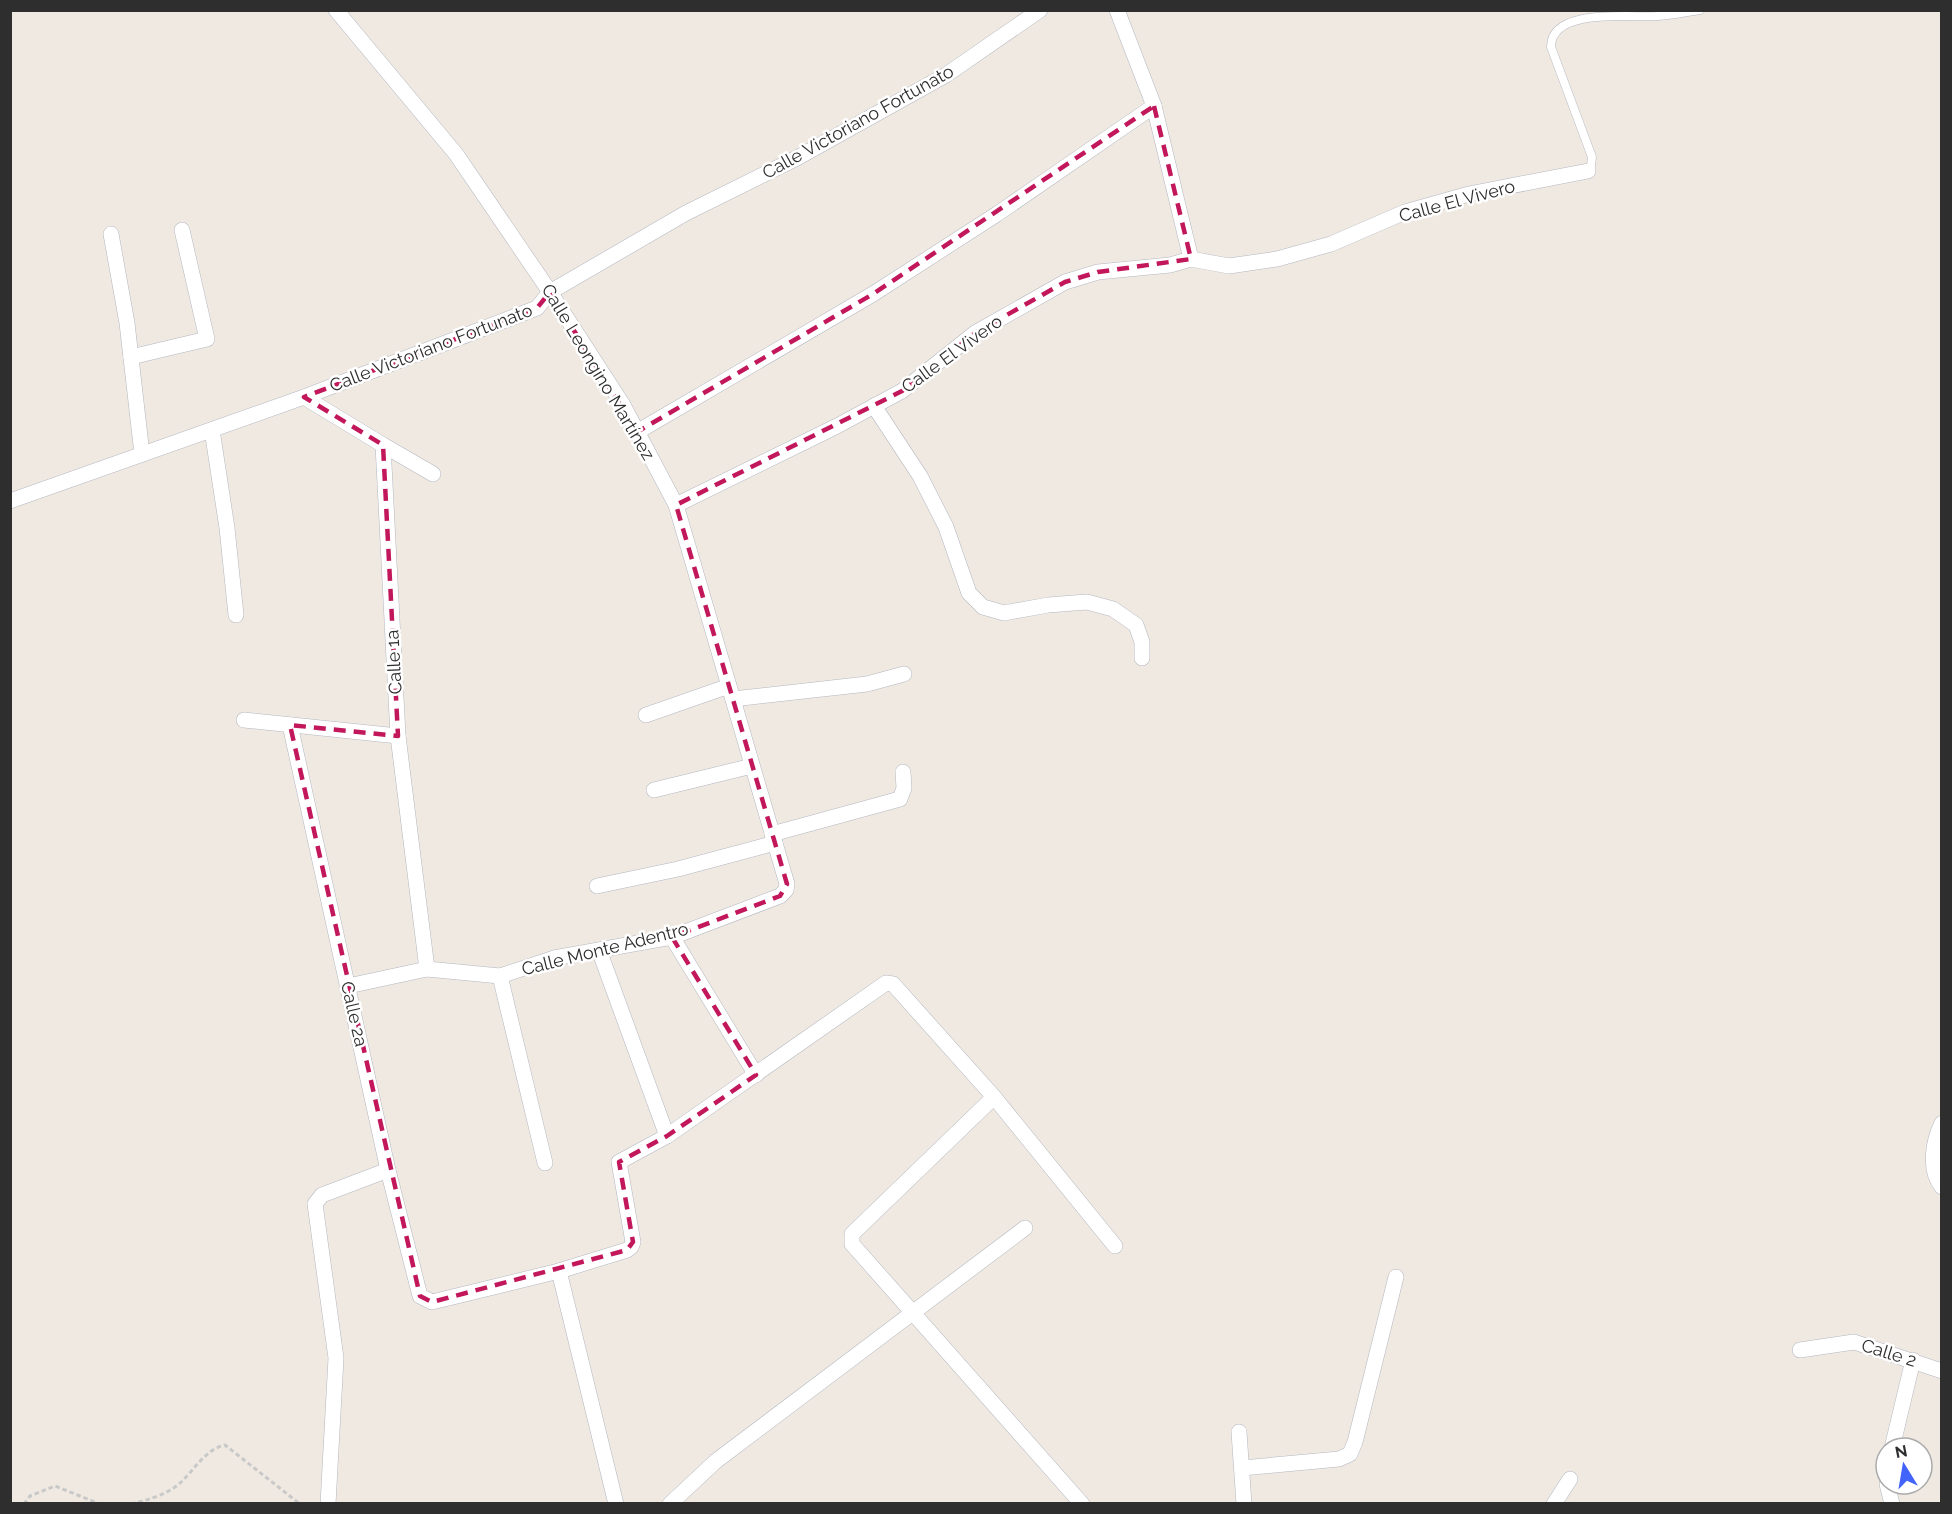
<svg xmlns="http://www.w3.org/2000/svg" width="1952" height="1514" font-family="Raleway,sans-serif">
<rect width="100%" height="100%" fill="#efe9e1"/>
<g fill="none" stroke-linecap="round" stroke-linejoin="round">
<defs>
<path id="lane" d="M1588 171 1591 166 1592 157 1551 47C1551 7 1630 18 1658 16 1672 15 1686 12 1700 10"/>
<g id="street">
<path d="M336 10 456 154 550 292 623 405 676 505 787 884 786 890 780 896 672 937 554 958 500 976 427 969 348 986"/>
<path d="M1117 10 1154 106 1191 259"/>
<path d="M111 234 127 323 142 454"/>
<path d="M131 357 207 339 182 230"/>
<path d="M304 397 383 445 398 736 427 969"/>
<path d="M874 406 920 476 946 527 969 593 983 607 1004 613 1048 605 1087 602 1113 609 1136 625 1142 642V658"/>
<path d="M212 430 227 528 236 615"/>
<path d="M637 432 873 294 997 214 1154 106"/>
<path d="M383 445 433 474"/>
<path d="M10 501 304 397 537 308 550 292 686 213 797 158 946 75 1040 10"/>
<path d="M676 505 837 426 902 391 975 333 1065 282 1098 272 1170 265 1191 259 1229 266 1277 259 1331 244 1405 212 1469 194 1588 171"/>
<path d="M733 699 867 684 904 674"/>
<path d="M646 715 729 686"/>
<path d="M244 720 398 736"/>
<path d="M290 725 388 1170 420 1296 432 1302 559 1271 627 1250 631 1247 633 1242 619 1162 667 1136 886 983 893 984 994 1097 1115 1246"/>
<path d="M654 790 752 766"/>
<path d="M772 834 900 799 904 788 903 772"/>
<path d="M597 886 678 869 775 843"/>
<path d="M672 937 756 1075"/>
<path d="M599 950 667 1136"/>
<path d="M500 976 545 1163"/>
<path d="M994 1097 852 1234V1244L1082 1504"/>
<path d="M1942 1123C1933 1141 1928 1170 1942 1187"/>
<path d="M559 1271 616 1504"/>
<path d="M1800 1350 1854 1342 1942 1371"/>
<path d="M1239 1432 1244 1504"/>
<path d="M1892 1448 1913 1360"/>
<path d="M1242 1468 1339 1459 1350 1454 1355 1442 1396 1277"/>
<path d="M1887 1484 1892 1504"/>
<path d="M328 1504 336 1358 315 1204 322 1195 388 1170"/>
<path d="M670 1504 716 1461 1025 1228"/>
<path d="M1554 1504 1570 1479"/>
</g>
</defs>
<use href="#lane" stroke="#b4b7c1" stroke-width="9"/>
<use href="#street" stroke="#b4b7c1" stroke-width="16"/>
<g stroke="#c9c9c9" stroke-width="3" stroke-dasharray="4.5 3" stroke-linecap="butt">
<path d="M24 1504 30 1496 55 1486 100 1504"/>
<path d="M131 1504C147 1500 166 1495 179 1484 194 1471 205 1449 225 1445L300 1504"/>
</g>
<use href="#lane" stroke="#fff" stroke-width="8"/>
<use href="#street" stroke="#fff" stroke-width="15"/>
</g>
<path fill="none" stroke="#c2185b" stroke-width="4.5" stroke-dasharray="12 8" stroke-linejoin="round" d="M1154 106 1191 259 1098 272 1065 282 975 333 902 391 676 505 787 884 780 896 672 937 756 1075 667 1136 619 1162 633 1242 627 1250 432 1302 420 1296 290 725 398 736 383 445 304 397 537 308 550 292 637 432 873 294Z"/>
<g text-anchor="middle" stroke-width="5" stroke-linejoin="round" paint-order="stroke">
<g font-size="18" fill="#2e2e2e" stroke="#fff">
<text transform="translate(858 122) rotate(-29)" y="6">Calle Victoriano Fortunato</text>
<text transform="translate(1457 201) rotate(-15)" y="6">Calle El Vivero</text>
<text transform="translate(431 348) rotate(-21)" y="6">Calle Victoriano Fortunato</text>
<text transform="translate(952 354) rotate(-36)" y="6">Calle El Vivero</text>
<text transform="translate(598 372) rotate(59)" y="6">Calle Leongino Martínez</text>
<text transform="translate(394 662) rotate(-93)" y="6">Calle 1a</text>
<text transform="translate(605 949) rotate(-14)" y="6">Calle Monte Adentro</text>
<text transform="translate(354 1014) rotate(77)" y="6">Calle 2a</text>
<text transform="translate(1889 1353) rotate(17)" y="6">Calle 2</text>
</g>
</g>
<rect width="1952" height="1514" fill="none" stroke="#2e2e2e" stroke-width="24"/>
<g transform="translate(1904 1466) rotate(349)"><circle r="28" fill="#ffffff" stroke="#ababab" stroke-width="1.5"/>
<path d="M0-4.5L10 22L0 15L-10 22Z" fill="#4264fb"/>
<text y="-9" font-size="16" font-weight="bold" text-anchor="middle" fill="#2e2e2e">N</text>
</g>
</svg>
